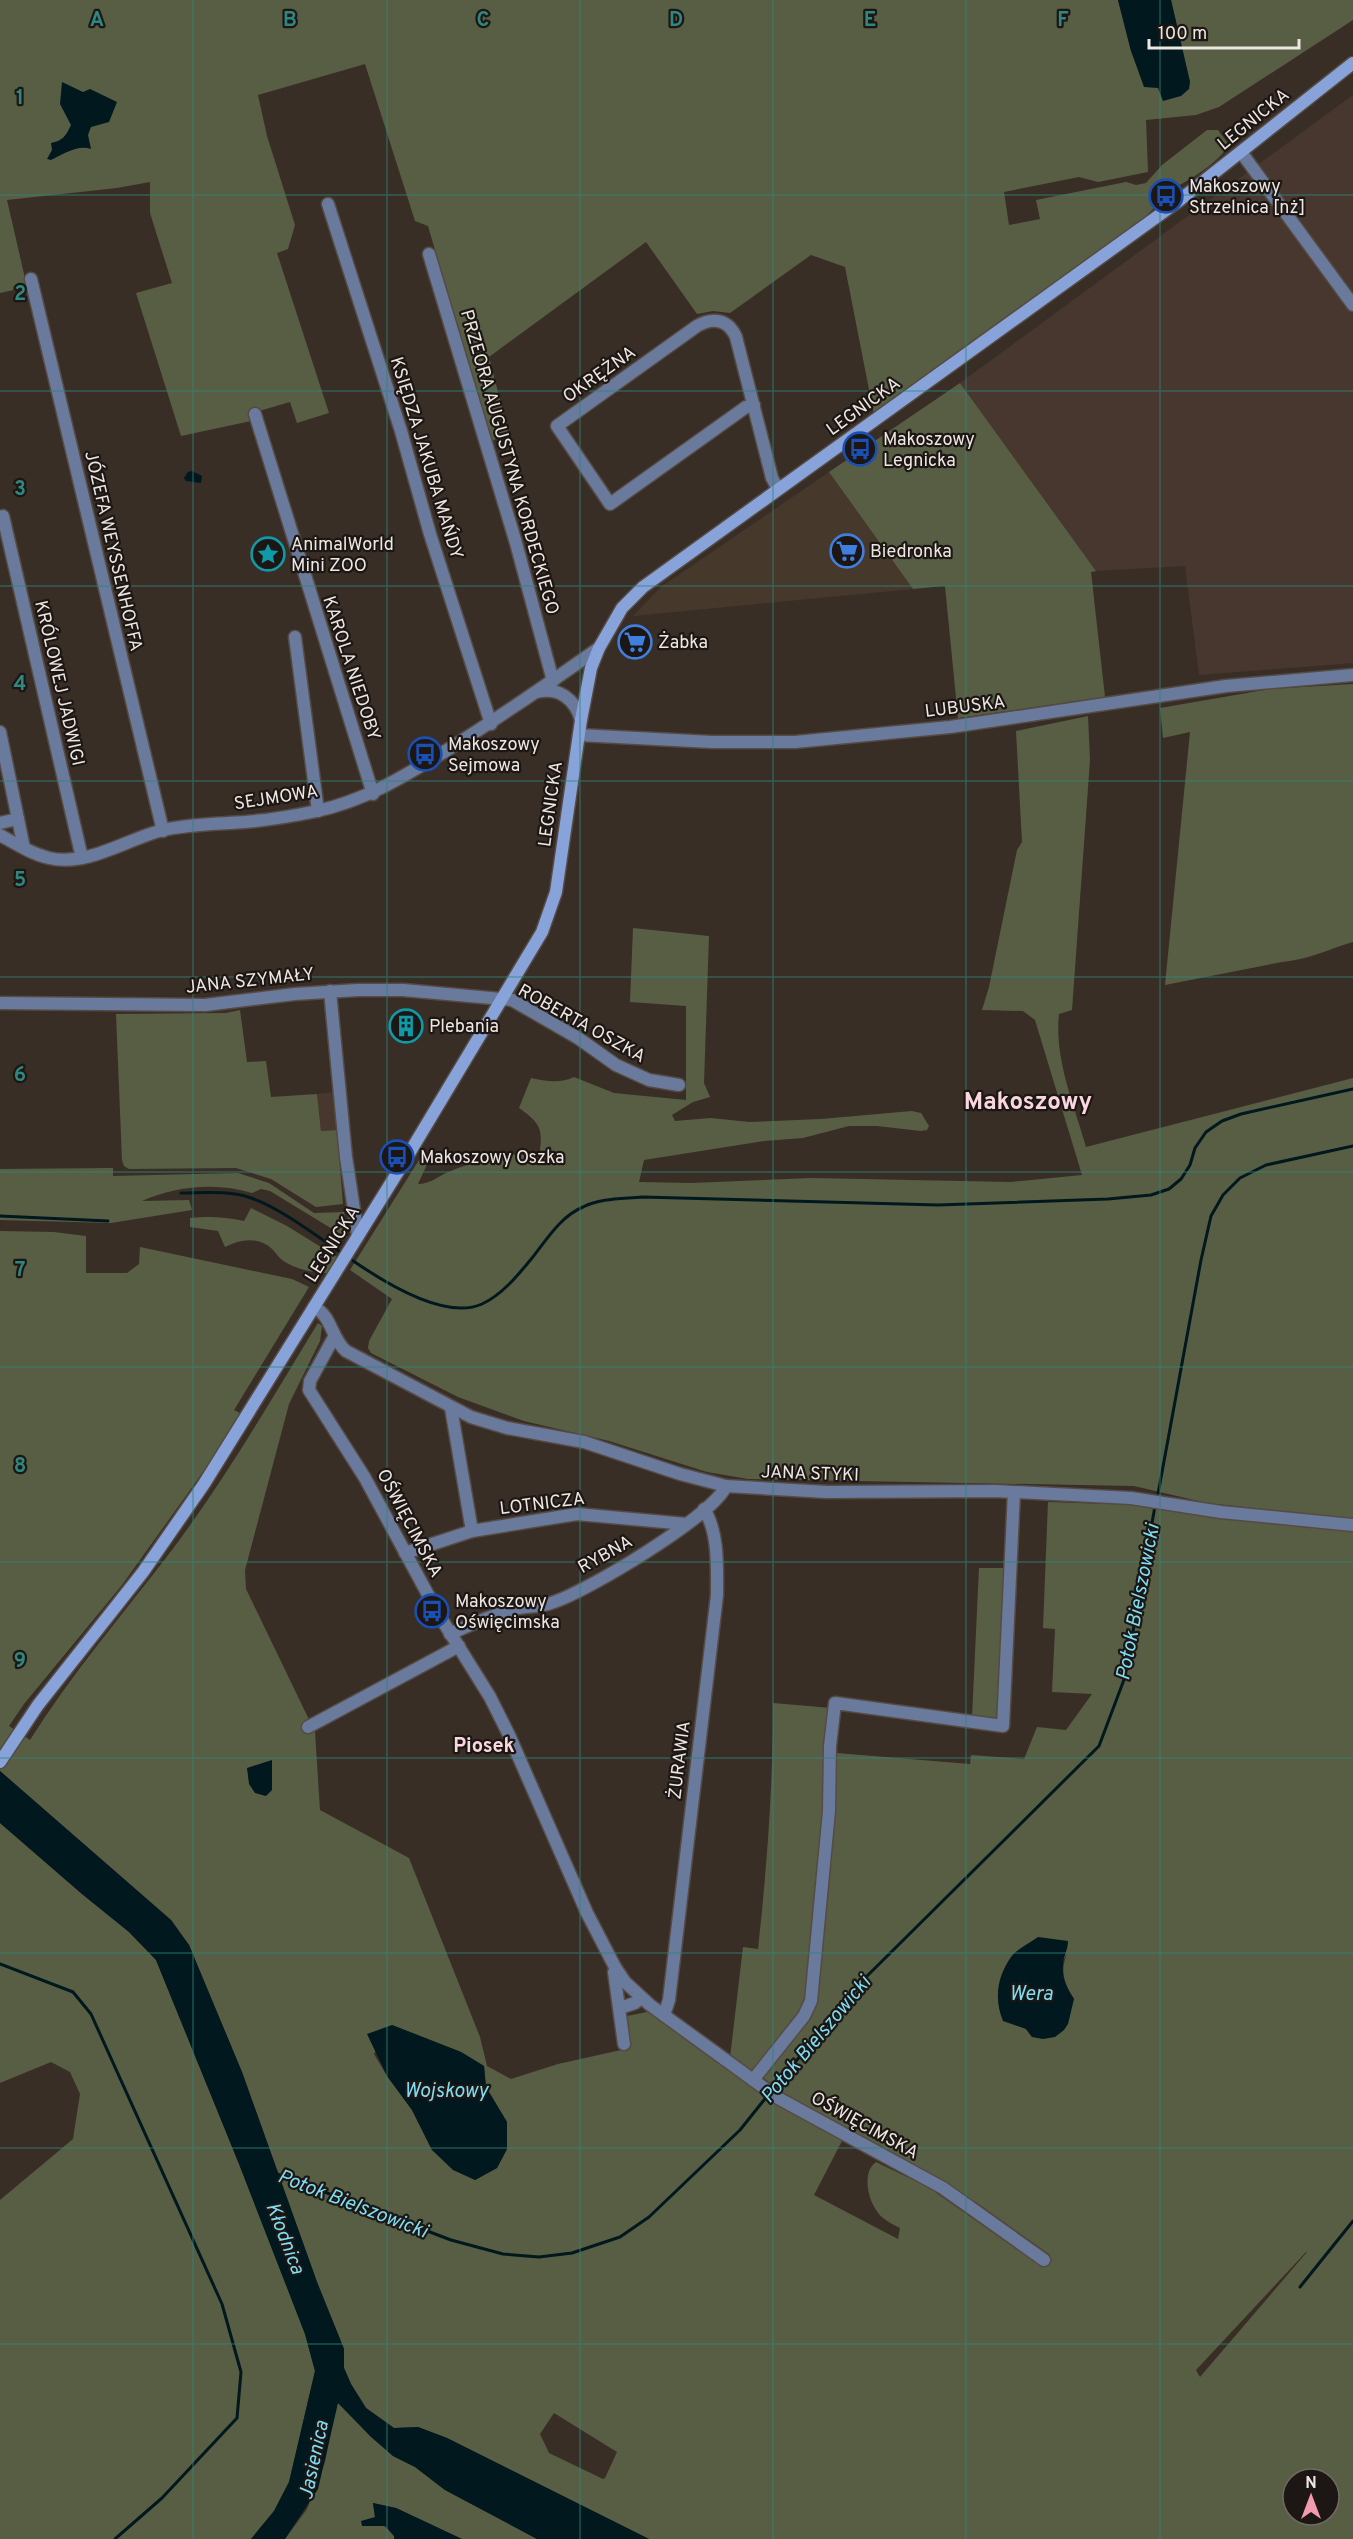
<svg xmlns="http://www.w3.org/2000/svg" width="1353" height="2539" font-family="Overpass,sans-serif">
<rect width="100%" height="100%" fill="#392e26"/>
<path fill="#47382c" d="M829 472 913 589 633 616 661 587Z"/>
<g fill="#48372f">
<path d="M1353 95V663L1199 675 1185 566 1096 571 960 383Z"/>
<path d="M334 1092 337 1130 321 1131 317 1094Z"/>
</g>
<g fill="#585e43" fill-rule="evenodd">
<path d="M0 0H1118L1131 51 1190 82 1171 0H1353V20L1219 107 1196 115 1146 120 1148 172 1098 182 1079 177 1004 192 1009 225 1040 219 1036 200 1126 182 1136 185 1146 183 1162 165 1207 130H1218L1229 145C1213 170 1181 182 1157 200L1159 203 1140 222 874 415 845 267 811 255 730 313 713 311 697 314 646 242 489 357 508 431 491 442 428 226 415 221 365 64 258 95 267 136 295 225 288 249 277 253 329 413 297 423 290 402 249 414 251 421 181 436 136 293 172 283 150 213V182L117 188 7 200 27 287 0 293Z"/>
<path d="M960 383 1096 571 1091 572 1105 697 958 718 945 586 913 589 829 472Z"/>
<path d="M1353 684V942C1329 949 1307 960 1282 962L1165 985 1190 732 1163 738 1160 708 1270 689Z"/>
<path d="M1088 716 1090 760 1072 1010 1059 1014C1054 1059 1074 1104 1086 1147L1353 1078V1519L1207 1503 1134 1486 748 1479 707 1472 609 1441 524 1421 458 1397 371 1353 368 1348 369 1341 392 1299 350 1270 424 1152 430 1158 418 1184C430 1184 437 1177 448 1172 481 1159 503 1150 539 1157 543 1130 542 1124 519 1108L531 1078C545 1081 560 1084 574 1077L614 1093 686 1100V1006L630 1002 633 928 709 936 704 1083 710 1097 693 1102 672 1115 675 1121 711 1118 749 1122 821 1119 912 1111 921 1113 929 1126 927 1130 921 1131 877 1126H849L803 1138 764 1141 644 1160 639 1182 691 1183 811 1178 1011 1182 1082 1175 1035 1020 1023 1011 982 1010 989 987 1017 850 1022 842 1016 731Z"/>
<path d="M240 1010 247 1062 266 1061 271 1097 317 1094 321 1131 337 1130 343 1204 316 1207 271 1179 236 1168 129 1169 124 1166 122 1160 116 1014 226 1013Z"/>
<path d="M113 1168V1176L238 1173 269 1183 314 1213 344 1212 347 1238 270 1191 261 1189 252 1193C217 1182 175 1186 142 1201L189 1200 192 1210 111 1223 0 1220V1169Z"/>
<path d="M251 1208 287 1226 337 1257 327 1273C312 1273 297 1269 285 1262 278 1258 274 1249 267 1245 253 1237 239 1240 225 1247L218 1231 190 1227V1218C208 1216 226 1217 244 1221Z"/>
<path d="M0 1231 54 1232 86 1236V1273H127L139 1264 140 1247 292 1279 309 1287 234 1410 240 1413 208 1465 122 1585 24 1704 9 1726 30 1740C72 1673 124 1613 172 1550 226 1478 271 1400 318 1323L322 1326 320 1341 289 1404 245 1570 246 1589 315 1732 320 1810 409 1858 480 2037 487 2066 511 2079 558 2064 630 2048 626 2019 627 2016 647 2012 654 2014 762 2095 843 2139 814 2195 898 2239 900 2228C894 2225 888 2222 883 2218 869 2207 860 2173 876 2162L928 2187 1042 2267 1050 2255 977 2203 918 2174 782 2092 761 2076 813 2013 819 1972 837 1753 970 1764 971 1755 1024 1759 1037 1727 1066 1730 1092 1694 1052 1692 1055 1629 1043 1628 1048 1502 1140 1505 1206 1516 1353 1531V2539H649L447 2438 418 2427 394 2428 366 2408 351 2384 344 2368V2349L317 2282 242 2072 189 1945 171 1920 0 1771ZM1068 1952C1059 1970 1064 1983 1074 1999L1032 2037 1026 2029ZM392 2025 461 2052 484 2066 486 2087 507 2122V2149L497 2168 475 2180 432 2150 412 2110 387 2076 374 2054ZM1306 2252H1307L1200 2377 1196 2370ZM554 2413 617 2452 605 2478 603 2479 549 2453 540 2434ZM1293 2479H1329V2515H1293Z"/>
<path d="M979 1568H1007L1001 1716 995 1721 972 1717Z"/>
<path d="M773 1703 831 1708 821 1866 806 2007 754 2073 730 2058 743 1947 758 1949C767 1867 773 1786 773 1703Z"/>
<path d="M0 1823 82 1894 129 1932 156 1960 239 2164 305 2334 315 2371 289 2482 274 2511 251 2539H0V2200L73 2139 80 2094 70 2072 51 2062 0 2083Z"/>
<path d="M337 2402 393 2456 415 2467 445 2490 537 2539H462L396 2508 373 2503 375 2517 394 2536V2539H285L307 2509 325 2462Z"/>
</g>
<g fill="#00181e">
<path d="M1118 0H1171L1190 82 1189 89 1181 96 1163 101 1158 88 1144 87 1131 51Z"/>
<path d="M62 82 83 92 90 89 117 102 109 122 91 127 88 135 91 149C78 144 62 155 51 160L47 159 52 150 51 143C62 141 66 136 71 125L60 104Z"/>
<path d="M192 471 202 476 201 483 186 481 184 478 188 472Z"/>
<path d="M272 1760V1790L266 1796 255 1793 249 1784 247 1768Z"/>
<path d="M0 1771 171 1920 189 1945 242 2072 317 2282 344 2349V2368L351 2384 366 2408 394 2428 418 2427 447 2438 649 2539H537L445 2490 415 2467 393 2456 371 2437 338 2403 318 2489 285 2539H251L274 2511 289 2482 315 2371 305 2334 239 2164 156 1960 129 1932 82 1894 0 1823Z"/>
<path d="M1038 1937 1068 1941C1068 1950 1063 1957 1063 1966 1062 1979 1067 1988 1074 1999L1068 2024 1064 2030 1055 2037 1043 2039 1032 2037 1026 2029 1003 2021C994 1999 997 1977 1011 1957 1017 1949 1030 1943 1038 1937Z"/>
<path d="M392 2025 461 2052 484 2066 486 2087 507 2122V2149L497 2168 475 2180 453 2170 432 2150 412 2110 387 2076 367 2034Z"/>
<path d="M373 2503 396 2508 462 2539H394V2536L386 2526H362L361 2521 375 2517Z"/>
</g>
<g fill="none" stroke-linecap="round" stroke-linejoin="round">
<g stroke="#00181e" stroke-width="3">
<path d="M181 1193C203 1193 229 1190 251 1198 279 1207 318 1237 343 1254"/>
<path d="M0 1216 108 1221"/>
<path d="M349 1258C379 1279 444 1321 482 1304 502 1295 519 1274 532 1258 547 1239 561 1216 583 1207 601 1198 623 1199 642 1197L938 1205 1108 1199 1151 1195 1169 1189 1181 1179 1190 1165 1195 1148 1206 1132 1222 1121 1241 1114 1353 1089"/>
<path d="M1158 1494 1201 1260 1211 1216 1223 1195 1240 1178 1266 1165 1353 1146"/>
<path d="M0 1964 73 1992 91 2014 222 2304 241 2372 237 2418 162 2498 115 2539"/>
<path d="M772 2090 865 1978 1099 1746 1125 1677 1155 1506"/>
<path d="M277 2174 451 2240 503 2254 539 2257 572 2253 620 2237 649 2217 740 2130 768 2095"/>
<path d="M1300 2287 1353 2221"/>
</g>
<defs>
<g id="minor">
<path d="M1241 152 1353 305"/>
<path d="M328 204 401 431 430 534 491 724"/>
<path d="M429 254 516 543 553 681"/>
<path d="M31 279 163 831"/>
<path d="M754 405 746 407 610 504 557 426 697 326C713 317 728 319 736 337L772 478 778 489"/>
<path d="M255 414 373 794"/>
<path d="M3 516 82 858"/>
<path d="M295 637 318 811"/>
<path d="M537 692C559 687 575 699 581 720"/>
<path d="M0 732 24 848"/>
<path d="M579 735 712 742H795L950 727 1226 686 1353 675"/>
<path d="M0 823 18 819"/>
<path d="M0 835C16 844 32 854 49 858 87 867 127 839 163 830 190 824 217 824 245 822 269 820 293 816 317 811 366 800 401 778 444 752 497 719 548 684 599 648"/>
<path d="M330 991 346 1157 358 1236"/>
<path d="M0 1003 205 1005 295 994 358 990H403L512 1000 578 1038 616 1065 649 1080 679 1085"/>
<path d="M314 1307C332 1316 331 1338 346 1351L471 1417 507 1428 584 1442 680 1474 726 1486 827 1492 996 1491 1131 1498 1221 1512 1353 1525"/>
<path d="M334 1337 310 1381 309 1390 365 1478 439 1615 490 1697 509 1735 587 1913 615 1967 625 1982 650 2005 778 2098 943 2188 1044 2260"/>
<path d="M451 1408 472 1531"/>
<path d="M405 1553 472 1531 577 1514 686 1524"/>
<path d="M450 1634C471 1624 493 1615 515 1609 527 1606 540 1607 551 1603 585 1593 713 1516 726 1486"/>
<path d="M308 1727 459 1646"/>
<path d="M614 1972 624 2044"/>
<path d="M620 2008 635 2003 641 1998"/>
<path d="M664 2015 669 2000 717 1595C717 1567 719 1533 704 1509"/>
<path d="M753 2080 804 2016 811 2001 829 1811 830 1746 835 1703 1003 1726 1014 1492"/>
</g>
<path id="secondary" d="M0 1762 38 1705 143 1572 204 1484 404 1162 542 932 556 892 581 720 591 668 599 648 622 608 643 587 1176 203 1353 63"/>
</defs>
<use href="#minor" stroke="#564b44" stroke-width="15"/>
<use href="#secondary" stroke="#564b44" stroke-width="15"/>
<use href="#minor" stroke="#697a9c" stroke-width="12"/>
<use href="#secondary" stroke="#88a3d9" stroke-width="12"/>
</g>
<path fill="none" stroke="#30877f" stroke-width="1.5" stroke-opacity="0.55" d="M193 0V2539M387 0V2539M580 0V2539M773 0V2539M966 0V2539M1160 0V2539M0 195H1353M0 391H1353M0 586H1353M0 781H1353M0 977H1353M0 1172H1353M0 1367H1353M0 1562H1353M0 1758H1353M0 1953H1353M0 2148H1353M0 2344H1353"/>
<defs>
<symbol id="bus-ring" viewBox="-11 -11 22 22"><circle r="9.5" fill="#1c1714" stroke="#1a4fb4" stroke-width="1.5"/><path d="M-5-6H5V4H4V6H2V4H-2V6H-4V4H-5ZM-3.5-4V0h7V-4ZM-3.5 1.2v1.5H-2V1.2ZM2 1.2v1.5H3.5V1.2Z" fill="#1a4fb4"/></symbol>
<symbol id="supermarket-ring" viewBox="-11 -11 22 22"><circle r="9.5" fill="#1c1714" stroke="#3f7fe0" stroke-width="1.5"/><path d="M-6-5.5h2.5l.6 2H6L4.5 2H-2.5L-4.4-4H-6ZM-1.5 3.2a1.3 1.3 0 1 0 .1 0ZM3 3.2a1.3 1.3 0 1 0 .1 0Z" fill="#3f7fe0"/></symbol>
<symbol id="sight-ring" viewBox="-11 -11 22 22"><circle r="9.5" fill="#1c1714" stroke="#0f9aa8" stroke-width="1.5"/><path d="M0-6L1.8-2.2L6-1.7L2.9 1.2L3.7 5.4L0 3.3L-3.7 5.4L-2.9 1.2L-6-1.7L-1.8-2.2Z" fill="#0f9aa8"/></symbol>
<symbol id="building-ring" viewBox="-11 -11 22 22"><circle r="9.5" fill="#1c1714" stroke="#0f9aa8" stroke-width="1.5"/><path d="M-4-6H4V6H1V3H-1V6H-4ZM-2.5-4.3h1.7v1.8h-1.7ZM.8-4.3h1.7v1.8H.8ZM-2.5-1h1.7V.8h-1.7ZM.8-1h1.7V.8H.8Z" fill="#0f9aa8"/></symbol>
</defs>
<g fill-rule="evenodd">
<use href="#bus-ring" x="1147" y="177" width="38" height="38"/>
<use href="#bus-ring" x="841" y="430" width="38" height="38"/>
<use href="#supermarket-ring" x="828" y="532" width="38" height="38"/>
<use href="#sight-ring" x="249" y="535" width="38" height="38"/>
<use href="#supermarket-ring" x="616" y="623" width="38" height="38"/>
<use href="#bus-ring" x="406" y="735" width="38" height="38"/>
<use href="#building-ring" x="387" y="1007" width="38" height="38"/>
<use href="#bus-ring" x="378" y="1138" width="38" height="38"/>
<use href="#bus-ring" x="413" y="1592" width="38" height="38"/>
</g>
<g text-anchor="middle" stroke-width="4.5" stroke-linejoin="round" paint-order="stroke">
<g font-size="18" fill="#eee6e1" stroke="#1c1714">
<text transform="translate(1253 119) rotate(-39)" y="6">LEGNICKA</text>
<text transform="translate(599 374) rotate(-35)" y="6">OKRĘŻNA</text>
<text transform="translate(863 406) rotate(-36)" y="6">LEGNICKA</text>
<text transform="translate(427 458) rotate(73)" y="6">KSIĘDZA JAKUBA MAŃDY</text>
<text transform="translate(510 462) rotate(74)" y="6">PRZEORA AUGUSTYNA KORDECKIEGO</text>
<text transform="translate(114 551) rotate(77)" y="6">JÓZEFA WEYSSENHOFFA</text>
<text transform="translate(352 668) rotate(72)" y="6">KAROLA NIEDOBY</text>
<text transform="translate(60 683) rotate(77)" y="6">KRÓLOWEJ JADWIGI</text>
<text transform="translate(965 706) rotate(-7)" y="6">LUBUSKA</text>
<text transform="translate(276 797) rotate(-9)" y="6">SEJMOWA</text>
<text transform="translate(550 804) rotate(-82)" y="6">LEGNICKA</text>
<text transform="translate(250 980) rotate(-6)" y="6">JANA SZYMAŁY</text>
<text transform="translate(582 1023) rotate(29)" y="6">ROBERTA OSZKA</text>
<text transform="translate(332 1244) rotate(-58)" y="6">LEGNICKA</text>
<text transform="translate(810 1473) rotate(2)" y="6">JANA STYKI</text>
<text transform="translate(542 1503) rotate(-7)" y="6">LOTNICZA</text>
<text transform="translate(410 1523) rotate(62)" y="6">OŚWIĘCIMSKA</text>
<text transform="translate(605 1554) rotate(-29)" y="6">RYBNA</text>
<text transform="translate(679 1760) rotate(-83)" y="6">ŻURAWIA</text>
<text transform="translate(865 2125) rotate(29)" y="6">OŚWIĘCIMSKA</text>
</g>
<g font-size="18" fill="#eee6e1" stroke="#1c1714" text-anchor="start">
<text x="1189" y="192">Makoszowy<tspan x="1189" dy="21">Strzelnica [nż]</tspan></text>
<text x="883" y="445">Makoszowy<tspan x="883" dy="21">Legnicka</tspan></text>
<text x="291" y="550">AnimalWorld<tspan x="291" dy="21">Mini ZOO</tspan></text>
<text x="870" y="557">Biedronka</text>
<text x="658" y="648">Żabka</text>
<text x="448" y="750">Makoszowy<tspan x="448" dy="21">Sejmowa</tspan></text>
<text x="429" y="1032">Plebania</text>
<text x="420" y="1163">Makoszowy Oszka</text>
<text x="455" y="1607">Makoszowy<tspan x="455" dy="21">Oświęcimska</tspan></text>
</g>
<g font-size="20" font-style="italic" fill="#7fddf3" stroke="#1c1714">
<text transform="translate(1137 1602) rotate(-79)" y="7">Potok Bielszowicki</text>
<text x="1031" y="2000">Wera</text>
<text transform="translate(815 2039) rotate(-50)" y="7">Potok Bielszowicki</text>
<text x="446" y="2097">Wojskowy</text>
<text transform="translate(353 2203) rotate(21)" y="7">Potok Bielszowicki</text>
<text transform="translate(286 2238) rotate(69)" y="7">Kłodnica</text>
<text transform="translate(313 2460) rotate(-78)" y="7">Jasienica</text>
</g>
<g font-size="20" font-weight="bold" fill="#fad7de" stroke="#1c1714">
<text x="484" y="1752">Piosek</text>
</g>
<g font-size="24" font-weight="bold" fill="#fad7de" stroke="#1c1714">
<text x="1028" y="1109">Makoszowy</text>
</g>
</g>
<g font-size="20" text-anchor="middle" font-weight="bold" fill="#30877f" stroke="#1c1714" stroke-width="4.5" stroke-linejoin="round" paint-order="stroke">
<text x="97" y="26">A</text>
<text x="290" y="26">B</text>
<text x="483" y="26">C</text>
<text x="676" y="26">D</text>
<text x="870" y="26">E</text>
<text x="1063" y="26">F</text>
<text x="20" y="104">1</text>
<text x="20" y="300">2</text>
<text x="20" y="495">3</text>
<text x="20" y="690">4</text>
<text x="20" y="886">5</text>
<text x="20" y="1081">6</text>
<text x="20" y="1276">7</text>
<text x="20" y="1472">8</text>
<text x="20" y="1667">9</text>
</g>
<g transform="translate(1311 2497)"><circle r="28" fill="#1c1714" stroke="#706a66" stroke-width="1.5"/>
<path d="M0-4.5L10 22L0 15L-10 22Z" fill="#f29aaf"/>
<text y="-9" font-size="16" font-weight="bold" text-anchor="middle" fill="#eee6e1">N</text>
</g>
<path d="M1149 39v9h150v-9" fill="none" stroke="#eee6e1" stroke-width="3"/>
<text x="1158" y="39" font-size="18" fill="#eee6e1" stroke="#1c1714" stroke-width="4.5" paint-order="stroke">100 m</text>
</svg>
